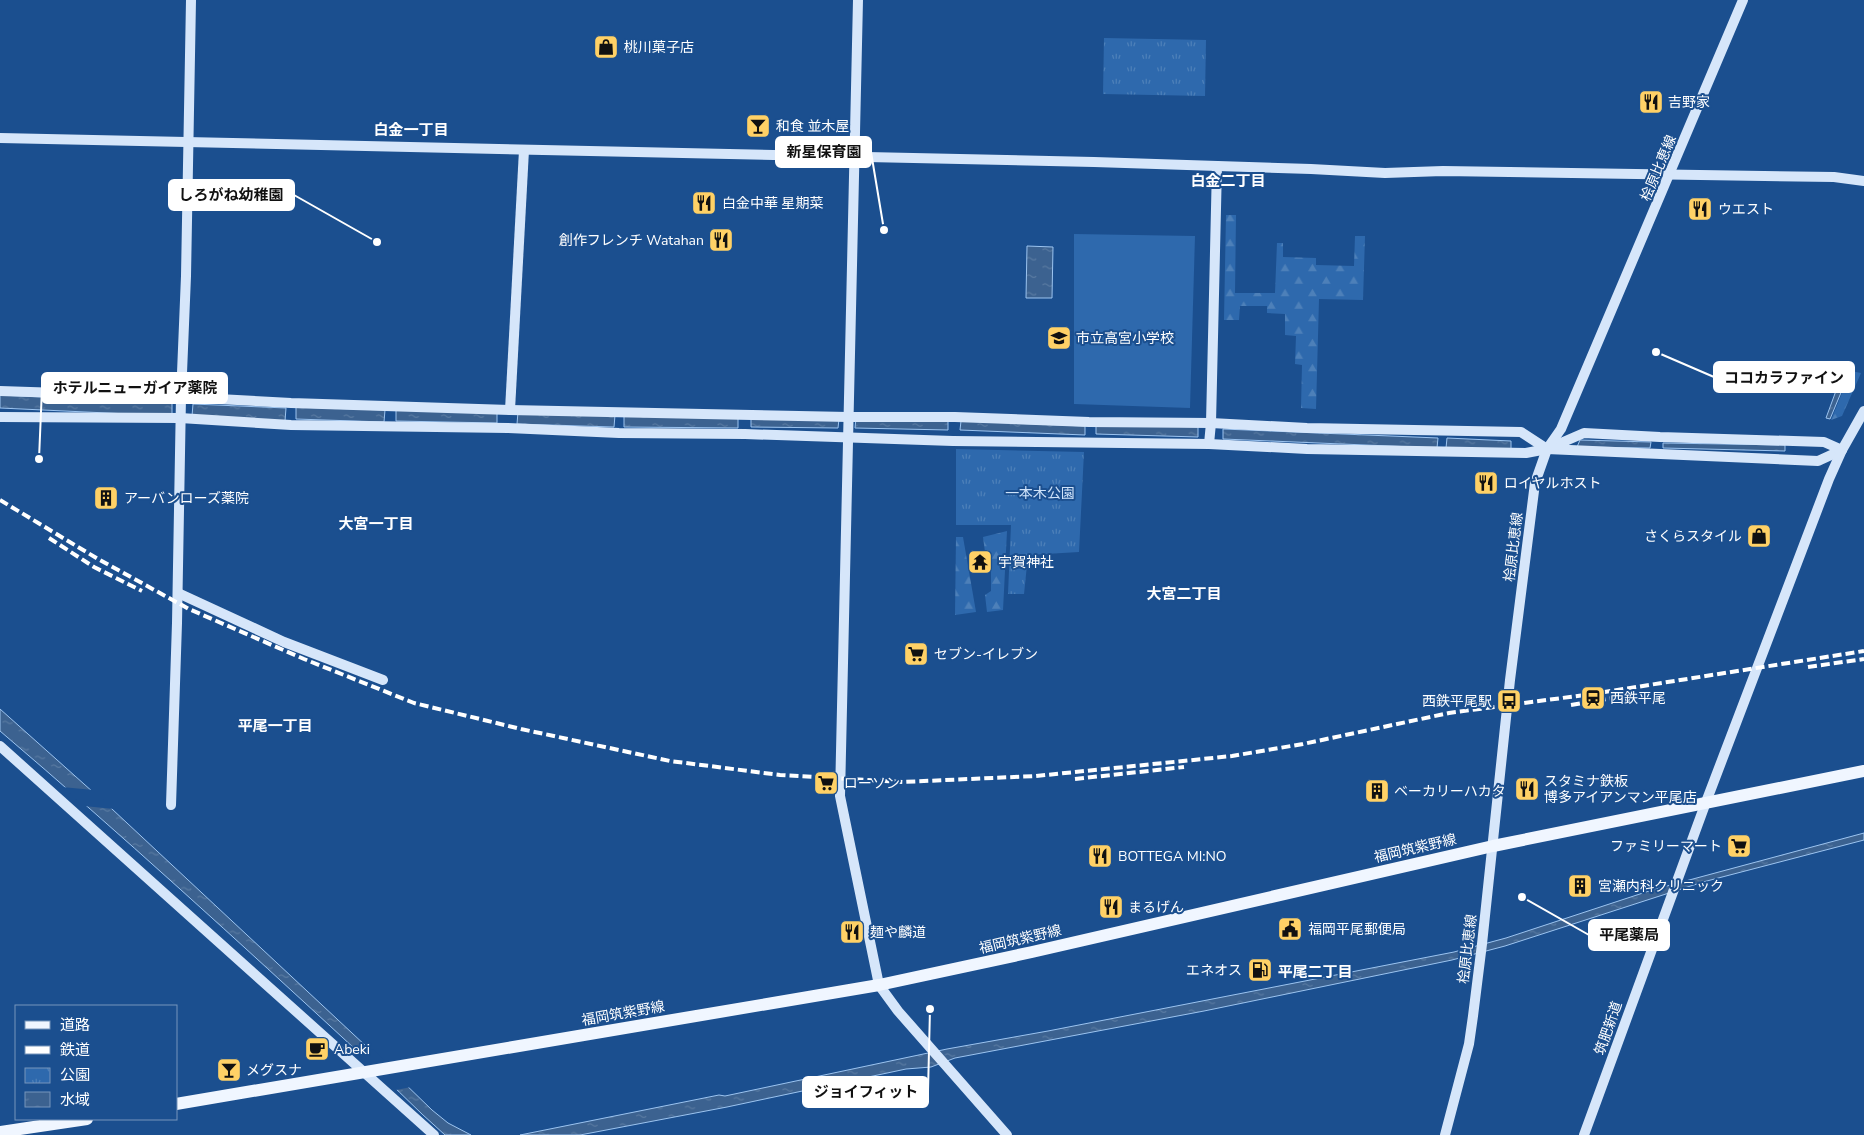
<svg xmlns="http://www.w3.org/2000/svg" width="1864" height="1135" font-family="'Nunito Sans','Noto Sans JP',sans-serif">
<defs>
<pattern id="forest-firs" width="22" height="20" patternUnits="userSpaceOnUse" patternTransform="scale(1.25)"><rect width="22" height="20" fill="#2e69ad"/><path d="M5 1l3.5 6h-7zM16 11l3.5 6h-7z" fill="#4d80b9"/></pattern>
<pattern id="park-tufts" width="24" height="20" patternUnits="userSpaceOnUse" patternTransform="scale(1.25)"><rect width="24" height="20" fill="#2e69ad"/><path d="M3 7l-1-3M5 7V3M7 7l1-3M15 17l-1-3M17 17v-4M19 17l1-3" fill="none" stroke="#4d80b9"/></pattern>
<pattern id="water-ripples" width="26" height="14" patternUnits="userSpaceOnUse" patternTransform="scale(1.25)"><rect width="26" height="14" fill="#3c6290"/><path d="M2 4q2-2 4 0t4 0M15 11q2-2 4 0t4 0" fill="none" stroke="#597aa1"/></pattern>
</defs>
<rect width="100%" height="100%" fill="#1b4f8f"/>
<g fill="url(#forest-firs)">
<path d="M1226 215H1236L1235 293H1275L1277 243H1283V257L1316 258V265L1354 266 1355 236H1365L1363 300 1319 299 1316 409 1301 408 1302 365 1295 364 1296 336 1285 335V314L1267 313V306H1240L1239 320H1224Z"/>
<path d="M1851 371 1861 373 1842 416 1831 420Z"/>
<path d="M1007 531 1003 610 987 612 985 595 991 591V566L987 567 983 537Z"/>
<path d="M956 537H963L976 612 955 615Z"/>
</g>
<g fill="url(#park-tufts)">
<path d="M1104 38 1206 40 1205 96 1103 94Z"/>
<path d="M956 449 1084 452 1079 552 1028 555 1024 594H1008L1011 525H956Z"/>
</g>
<path fill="#2e69ad" d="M1074 234 1195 236 1190 408 1074 404Z"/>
<g fill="url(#water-ripples)" stroke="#9cc4f0">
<path d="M1027 246 1053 247 1052 298H1026Z"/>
<path d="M1844 369 1850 371 1830 419 1826 418Z"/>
<path d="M0 395 172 403V416L0 408Z"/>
<path d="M193 404 286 408 285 421 192 416Z"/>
<path d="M296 407 385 410 384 422 296 419Z"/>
<path d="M396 410 497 411V423L396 421Z"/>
<path d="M518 412 615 415 614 427 517 424Z"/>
<path d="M624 416 738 417V428L624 427Z"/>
<path d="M751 417 839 419 838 428 751 427Z"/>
<path d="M856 418 948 421V430L855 428Z"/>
<path d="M961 421 1085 426V435L960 430Z"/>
<path d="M1096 424 1198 427V437L1096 434Z"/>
<path d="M1223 429 1438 438 1437 448 1223 439Z"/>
<path d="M1447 438 1511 441V451L1446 448Z"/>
<path d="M1580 440 1651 442 1650 448 1577 447Z"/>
<path d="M1663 443 1785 445V451L1663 448Z"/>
<path d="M0 709 112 809 367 1047 432 1110 448 1123 471 1135H445C414 1108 385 1077 355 1049 238 941 121 834 0 731Z"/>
<path d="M1864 833V840L1703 882 1505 946 1452 960 1204 1011 955 1058 931 1067 906 1069 727 1107 580 1135H520L719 1095 725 1096 947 1049 1048 1031 1454 952 1506 938 1652 890Z"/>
</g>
<g fill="#1b4f8f">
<path d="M62 787 93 790 114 809 84 806Z"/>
<path d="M373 1049 411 1087 396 1090 354 1052Z"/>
</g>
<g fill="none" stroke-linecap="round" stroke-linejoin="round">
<g stroke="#d6e6fa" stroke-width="10">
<path d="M858 0 840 796 879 985 898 1011 1007 1135"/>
<path d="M0 138 1094 162 1311 169 1385 173 1443 171 1834 177 1864 181"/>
<path d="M0 391 181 397 291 403 510 410 848 417H955L1089 422 1211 423 1307 428 1521 432 1547 449 1818 461 1842 450"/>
<path d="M510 410 524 150"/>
<path d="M0 417 180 418 291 425 508 428 619 433 745 434 953 441 1209 444 1307 449 1526 453 1547 449 1584 433 1660 437 1824 442 1842 450"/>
<path d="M1209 444 1211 423 1217 166"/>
<path d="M178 593 284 642 383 680"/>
<path d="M0 746 434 1135"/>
<path d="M171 805 177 623 181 397 186 276 191 0"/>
<path d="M1445 1135 1469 1044 1473 1016 1482 944 1510 680 1535 483 1547 449 1561 429 1743 0"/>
<path d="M1584 1135 1706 802 1829 479 1842 450 1864 411"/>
</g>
<g stroke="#f0f6ff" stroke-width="12">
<path d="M176 1104 879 985 1032 952 1493 846 1864 771"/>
<path d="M0 1132 87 1119"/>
</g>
<g stroke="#fff" stroke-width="4" stroke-dasharray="9 4" stroke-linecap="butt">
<path d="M0 500 98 559 189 609 304 659 414 703 521 729 670 761 780 775 903 782 1036 776 1232 756 1303 744 1449 713 1592 694 1864 651"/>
<path d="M49 538 94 567 142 591"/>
<path d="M1808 667 1864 659"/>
<path d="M1571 705 1613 698"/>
<path d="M1075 779 1184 767"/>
</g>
</g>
<defs>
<symbol id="shop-square" viewBox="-11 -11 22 22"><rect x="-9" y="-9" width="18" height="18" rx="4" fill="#ffd166" stroke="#1b4f8f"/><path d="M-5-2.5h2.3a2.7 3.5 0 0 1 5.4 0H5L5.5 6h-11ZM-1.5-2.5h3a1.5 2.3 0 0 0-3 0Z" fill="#111"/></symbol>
<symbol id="restaurant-square" viewBox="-11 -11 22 22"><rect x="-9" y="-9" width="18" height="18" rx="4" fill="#ffd166" stroke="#1b4f8f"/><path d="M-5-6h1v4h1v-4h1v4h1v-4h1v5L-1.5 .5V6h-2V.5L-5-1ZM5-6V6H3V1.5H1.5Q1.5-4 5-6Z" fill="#111"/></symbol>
<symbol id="bar-square" viewBox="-11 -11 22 22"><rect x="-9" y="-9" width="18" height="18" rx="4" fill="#ffd166" stroke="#1b4f8f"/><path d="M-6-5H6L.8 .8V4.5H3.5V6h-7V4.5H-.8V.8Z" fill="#111"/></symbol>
<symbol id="school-square" viewBox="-11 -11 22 22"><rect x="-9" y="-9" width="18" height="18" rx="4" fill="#ffd166" stroke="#1b4f8f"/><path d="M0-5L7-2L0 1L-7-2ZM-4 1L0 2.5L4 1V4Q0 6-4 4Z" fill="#111"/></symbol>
<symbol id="building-square" viewBox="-11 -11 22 22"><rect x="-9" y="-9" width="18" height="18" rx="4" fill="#ffd166" stroke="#1b4f8f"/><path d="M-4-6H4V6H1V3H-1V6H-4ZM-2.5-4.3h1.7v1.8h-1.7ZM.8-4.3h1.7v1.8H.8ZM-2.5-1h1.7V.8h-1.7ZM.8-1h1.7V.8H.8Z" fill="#111"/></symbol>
<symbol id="temple-square" viewBox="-11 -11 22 22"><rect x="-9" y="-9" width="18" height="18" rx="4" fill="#ffd166" stroke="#1b4f8f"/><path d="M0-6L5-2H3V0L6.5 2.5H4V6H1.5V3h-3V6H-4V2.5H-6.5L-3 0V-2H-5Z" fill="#111"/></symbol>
<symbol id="supermarket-square" viewBox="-11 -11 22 22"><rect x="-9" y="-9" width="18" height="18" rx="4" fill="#ffd166" stroke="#1b4f8f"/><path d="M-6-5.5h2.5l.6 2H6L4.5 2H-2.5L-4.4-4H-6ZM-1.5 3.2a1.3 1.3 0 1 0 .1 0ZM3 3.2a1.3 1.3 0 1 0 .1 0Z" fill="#111"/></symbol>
<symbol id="station-square" viewBox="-11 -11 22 22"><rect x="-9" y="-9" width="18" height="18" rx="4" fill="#ffd166" stroke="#1b4f8f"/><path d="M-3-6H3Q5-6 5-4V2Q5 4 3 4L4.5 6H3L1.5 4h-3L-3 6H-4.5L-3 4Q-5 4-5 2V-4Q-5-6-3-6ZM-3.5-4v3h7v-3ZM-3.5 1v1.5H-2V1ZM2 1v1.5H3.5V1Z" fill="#111"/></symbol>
<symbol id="bus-square" viewBox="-11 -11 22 22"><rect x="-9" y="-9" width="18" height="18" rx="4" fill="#ffd166" stroke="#1b4f8f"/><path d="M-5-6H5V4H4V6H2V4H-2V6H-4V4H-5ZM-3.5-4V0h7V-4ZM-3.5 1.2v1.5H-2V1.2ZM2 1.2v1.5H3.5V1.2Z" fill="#111"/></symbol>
<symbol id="civic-square" viewBox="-11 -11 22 22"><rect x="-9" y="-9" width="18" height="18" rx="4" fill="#ffd166" stroke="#1b4f8f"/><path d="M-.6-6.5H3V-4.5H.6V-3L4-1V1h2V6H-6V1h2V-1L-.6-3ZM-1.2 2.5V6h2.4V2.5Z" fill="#111"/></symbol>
<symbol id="fuel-square" viewBox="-11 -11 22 22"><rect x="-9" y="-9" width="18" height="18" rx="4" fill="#ffd166" stroke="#1b4f8f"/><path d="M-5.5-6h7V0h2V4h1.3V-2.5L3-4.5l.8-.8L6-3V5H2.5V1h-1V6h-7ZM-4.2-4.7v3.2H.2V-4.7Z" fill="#111"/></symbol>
<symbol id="cafe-square" viewBox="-11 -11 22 22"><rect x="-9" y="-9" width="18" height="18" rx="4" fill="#ffd166" stroke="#1b4f8f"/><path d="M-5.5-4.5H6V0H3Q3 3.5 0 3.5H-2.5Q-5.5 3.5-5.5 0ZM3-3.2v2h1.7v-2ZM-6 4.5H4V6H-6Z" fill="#111"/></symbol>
</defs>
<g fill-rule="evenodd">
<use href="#shop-square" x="592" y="33" width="28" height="28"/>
<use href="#restaurant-square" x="1637" y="88" width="28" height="28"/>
<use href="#bar-square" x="744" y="112" width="28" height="28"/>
<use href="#restaurant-square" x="690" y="189" width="28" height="28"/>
<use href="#restaurant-square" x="1686" y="195" width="28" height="28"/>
<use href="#restaurant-square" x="707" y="226" width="28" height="28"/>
<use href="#school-square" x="1045" y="324" width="28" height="28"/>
<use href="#restaurant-square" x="1472" y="469" width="28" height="28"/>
<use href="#building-square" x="92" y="484" width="28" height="28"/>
<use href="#shop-square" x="1745" y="522" width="28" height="28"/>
<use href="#temple-square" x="966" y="548" width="28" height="28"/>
<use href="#supermarket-square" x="902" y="640" width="28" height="28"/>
<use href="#station-square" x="1579" y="684" width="28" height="28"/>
<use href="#bus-square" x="1495" y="687" width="28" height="28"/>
<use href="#supermarket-square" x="812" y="769" width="28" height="28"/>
<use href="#restaurant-square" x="1513" y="775" width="28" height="28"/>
<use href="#building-square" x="1363" y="777" width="28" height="28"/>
<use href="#supermarket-square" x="1725" y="832" width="28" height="28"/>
<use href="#restaurant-square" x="1086" y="842" width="28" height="28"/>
<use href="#building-square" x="1566" y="872" width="28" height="28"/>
<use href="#restaurant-square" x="1097" y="893" width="28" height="28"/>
<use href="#civic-square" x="1276" y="915" width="28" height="28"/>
<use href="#restaurant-square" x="838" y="918" width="28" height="28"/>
<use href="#fuel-square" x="1246" y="956" width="28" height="28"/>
<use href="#cafe-square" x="303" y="1035" width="28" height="28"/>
<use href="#bar-square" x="215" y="1056" width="28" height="28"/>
</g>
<g text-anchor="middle" stroke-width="4" stroke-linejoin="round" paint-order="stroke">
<g font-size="14" fill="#fff" stroke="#1b4f8f" text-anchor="start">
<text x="624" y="52">桃川菓子店</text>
<text x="1668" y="107">吉野家</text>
<text x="776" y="131">和食 並木屋</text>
<text x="722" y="208">白金中華 星期菜</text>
<text x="1718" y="214">ウエスト</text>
<text x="704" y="245" text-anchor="end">創作フレンチ Watahan</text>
<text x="1076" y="343">市立高宮小学校</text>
<text x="1504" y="488">ロイヤルホスト</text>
<text x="124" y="503">アーバンローズ薬院</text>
<text x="1742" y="541" text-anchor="end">さくらスタイル</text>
<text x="998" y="567">宇賀神社</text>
<text x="934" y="659">セブン-イレブン</text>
<text x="1610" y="703">西鉄平尾</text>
<text x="1492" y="706" text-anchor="end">西鉄平尾駅</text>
<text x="1544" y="786">スタミナ鉄板<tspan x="1544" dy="16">博多アイアンマン平尾店</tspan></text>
<text x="844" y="788">ローソン</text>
<text x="1394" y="796">ベーカリーハカタ</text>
<text x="1722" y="851" text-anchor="end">ファミリーマート</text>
<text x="1118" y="861">BOTTEGA MI:NO</text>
<text x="1598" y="891">宮瀬内科クリニック</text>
<text x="1128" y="912">まるげん</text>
<text x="1308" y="934">福岡平尾郵便局</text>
<text x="870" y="937">麺や麟道</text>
<text x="1242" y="975" text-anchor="end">エネオス</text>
<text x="334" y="1054">Abeki</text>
<text x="246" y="1075">メグスナ</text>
</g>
<g font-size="14" fill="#fff" stroke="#1b4f8f">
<text transform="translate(1658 168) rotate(-67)" y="5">桧原比恵線</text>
<text transform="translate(1513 547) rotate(-83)" y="5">桧原比恵線</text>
<text transform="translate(1415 848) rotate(-13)" y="5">福岡筑紫野線</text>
<text transform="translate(1020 939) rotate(-13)" y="5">福岡筑紫野線</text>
<text transform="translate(1467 949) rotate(-83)" y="5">桧原比恵線</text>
<text transform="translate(623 1013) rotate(-10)" y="5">福岡筑紫野線</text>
<text transform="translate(1608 1028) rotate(-71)" y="5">筑肥新道</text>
</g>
<g font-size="14" fill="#cfe3fa" stroke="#1b4f8f">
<text x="1040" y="498">一本木公園</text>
</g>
<g font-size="15" font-weight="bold" fill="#fff" stroke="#1b4f8f">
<text x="411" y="135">白金一丁目</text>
<text x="1228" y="186">白金二丁目</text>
<text x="376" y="529">大宮一丁目</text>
<text x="1184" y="599">大宮二丁目</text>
<text x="275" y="731">平尾一丁目</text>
<text x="1315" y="977">平尾二丁目</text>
</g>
</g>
<path fill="none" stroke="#fff" stroke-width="2" d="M884 230L871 152M377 242L294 195M1656 352L1714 377M39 459L42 388M1522 897L1589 935M930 1009L928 1092"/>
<g fill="#fff" stroke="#1b4f8f" stroke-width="2">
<circle cx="884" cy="230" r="5"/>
<circle cx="377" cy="242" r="5"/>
<circle cx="1656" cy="352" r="5"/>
<circle cx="39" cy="459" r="5"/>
<circle cx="1522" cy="897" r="5"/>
<circle cx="930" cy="1009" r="5"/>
</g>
<g fill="#fff" stroke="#fff" stroke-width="2">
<rect x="776" y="137" width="95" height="30" rx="5"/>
<rect x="169" y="180" width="125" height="30" rx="5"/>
<rect x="1714" y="362" width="140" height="30" rx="5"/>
<rect x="42" y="373" width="185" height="30" rx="5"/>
<rect x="1589" y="920" width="80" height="30" rx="5"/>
<rect x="803" y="1077" width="125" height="30" rx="5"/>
</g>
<g font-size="15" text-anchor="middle" font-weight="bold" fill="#111">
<text x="824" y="157">新星保育園</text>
<text x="231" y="200">しろがね幼稚園</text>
<text x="1784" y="383">ココカラファイン</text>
<text x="135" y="393">ホテルニューガイア薬院</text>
<text x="1629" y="940">平尾薬局</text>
<text x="866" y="1097">ジョイフィット</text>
</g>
<rect x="15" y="1005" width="162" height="115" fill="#1b4f8f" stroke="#7695bc"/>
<rect x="25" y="1021" width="25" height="8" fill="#f0f6ff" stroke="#7695bc"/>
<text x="60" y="1030" font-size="15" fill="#ffffff">道路</text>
<rect x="25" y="1046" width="25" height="8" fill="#ffffff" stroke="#7695bc"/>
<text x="60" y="1055" font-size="15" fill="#ffffff">鉄道</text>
<rect x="25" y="1068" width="25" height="15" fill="url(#park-tufts)" stroke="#7695bc"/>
<text x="60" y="1080" font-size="15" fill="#ffffff">公園</text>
<rect x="25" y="1092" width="25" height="15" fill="url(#water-ripples)" stroke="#7695bc"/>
<text x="60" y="1105" font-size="15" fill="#ffffff">水域</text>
</svg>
